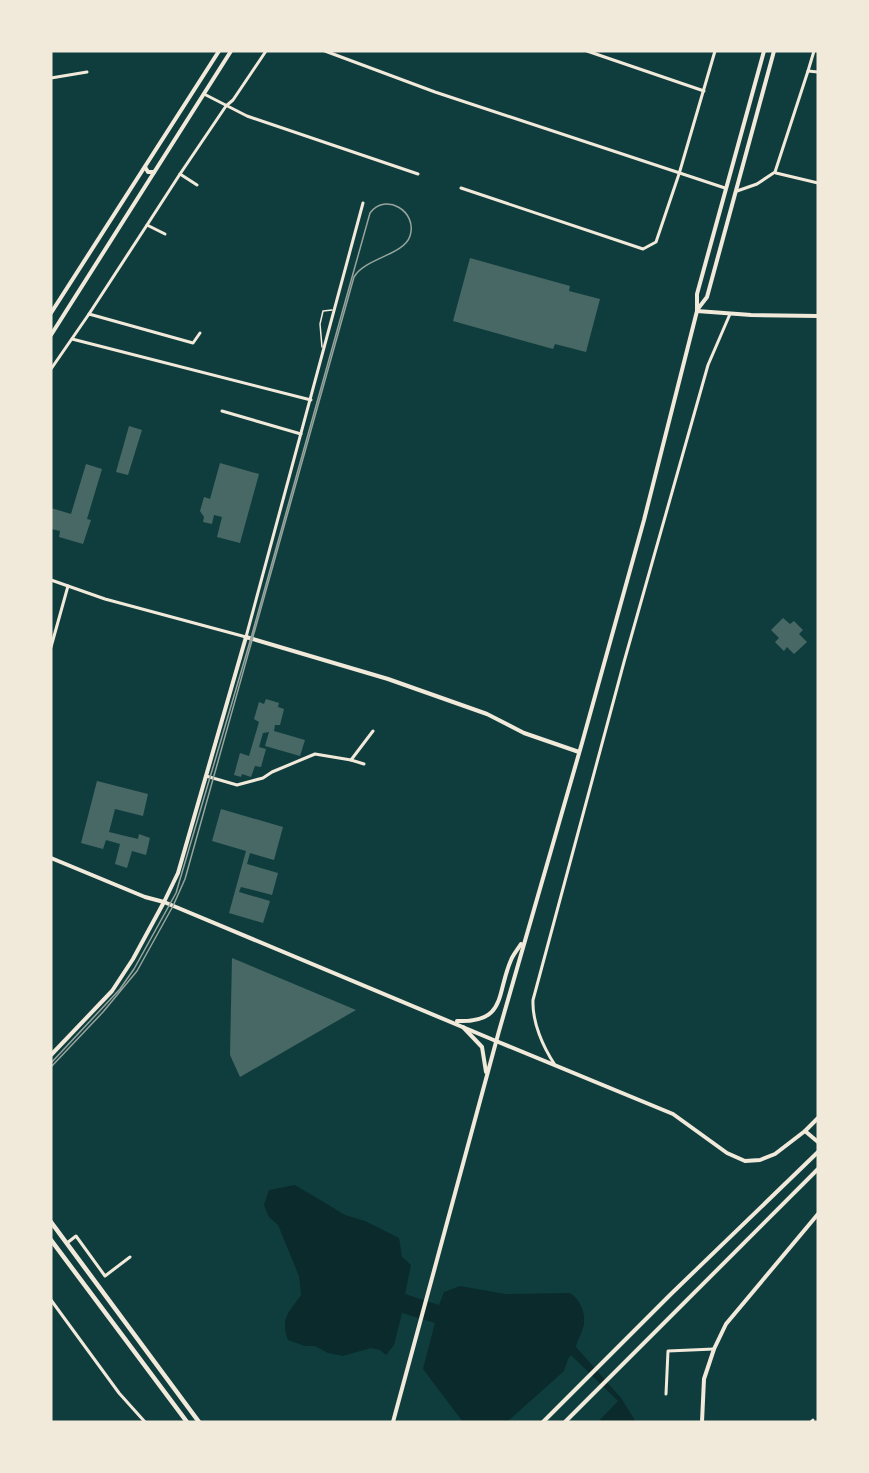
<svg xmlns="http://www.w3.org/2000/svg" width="869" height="1473" font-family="Overpass,sans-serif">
<rect width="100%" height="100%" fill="#0f3d3e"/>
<path fill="#0a2a2b" d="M295 1185 345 1215 365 1221 399 1238 402 1257 411 1265 405 1294 439 1305 444 1292 460 1286 505 1294 570 1293C581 1300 587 1315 583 1328 581 1335 577 1340 576 1347L621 1398 636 1422H598L618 1401 571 1355 568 1359 564 1371 507 1422H463L423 1369 435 1323 402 1313 394 1345 386 1355 380 1350 371 1348 343 1356 328 1353 315 1346H305L288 1340C280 1318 289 1312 301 1295L299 1276 278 1225 269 1217 264 1205 269 1190Z"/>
<g fill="#486865">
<path d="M470 258 570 286 569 291 600 299 586 352 555 344 553 349 453 321Z"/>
<path d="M129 426 142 430 128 475 116 472Z"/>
<path d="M220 463 259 474 240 543 217 537 222 517 214 515 212 524 203 522 204 517 200 511 204 497 210 499Z"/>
<path d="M86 464 102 469 87 519 91 520 83 544 59 537 60 531 51 529V508L71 514Z"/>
<path d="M783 618 790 624 794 621 803 630 799 634 807 642 794 654 787 647 784 651 775 642 779 638 771 630Z"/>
<path d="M266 699 279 703 278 707 284 709 280 725H275L274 731 305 740 300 756 265 746 269 732 263 733 259 747 266 749 261 767 255 766 251 777 242 774 241 777 234 775 240 753 249 756 259 722 254 719 259 702 264 704Z"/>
<path d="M97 781 148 794 143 816 115 809 109 832 138 839 139 834 150 838 146 855 132 851 127 868 115 864 120 844 106 840 103 849 81 843Z"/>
<path d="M221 809 283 827 274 860 250 853 247 864 278 873 272 895 241 887 239 892 270 901 263 923 229 913 246 851 212 841Z"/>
<path d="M232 958 356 1010 240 1077 230 1055Z"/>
</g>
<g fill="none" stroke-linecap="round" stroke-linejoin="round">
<path stroke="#f1e9da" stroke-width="1.5" d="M322 347 320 324 323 311 332 310"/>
<g stroke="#f1e9da" stroke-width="3">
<path d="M325 51 435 92 725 188"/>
<path d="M587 51 704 91"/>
<path d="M808 71 814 51"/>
<path d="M51 78 87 72"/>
<path d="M204 94 247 116 418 174"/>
<path d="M776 173 818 183"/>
<path d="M197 185 180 174 226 106 233 100 266 51"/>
<path d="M461 188 643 249 656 242 679 174 715 51"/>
<path d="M737 191 757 184 775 172 808 71 818 72"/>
<path d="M165 234 147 225 180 174"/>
<path d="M89 314 147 225"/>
<path d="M72 339 311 400"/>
<path d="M51 369 89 314 193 343 200 333"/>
<path d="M222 411 301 434"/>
<path d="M51 580 105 599 246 637 363 203"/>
<path d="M51 647 68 586"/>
<path d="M351 760 364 764"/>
<path d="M206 776 237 785 263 778 272 772 315 754 351 760 373 731"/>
<path d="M555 1065C543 1047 532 1022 533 1000L624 662 708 365 730 314"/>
<path d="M67 1243 76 1236 105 1276 130 1257"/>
<path d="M51 1300 119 1393 145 1422"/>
<path d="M666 1394 668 1351 714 1349"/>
<path d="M811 1422 813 1420"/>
</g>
<g stroke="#f1e9da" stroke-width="4">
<path d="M145 167 148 172H154"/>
<path d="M697 311 751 315 818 316"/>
<path d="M51 858 145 897 164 902 178 873 246 637 388 679 487 714 524 733 579 752"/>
<path d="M496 1041 673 1114 727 1153 745 1161 760 1160 775 1154 805 1131 818 1118"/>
<path d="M805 1131 818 1142"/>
<path d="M702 1422 704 1379 714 1349 726 1324 818 1214"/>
</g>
<g stroke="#f1e9da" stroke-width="4">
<path d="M697 310 707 297 774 51"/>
<path d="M51 313 219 51"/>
<path d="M51 335 231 51"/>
<path d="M457 1021C507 1023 496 994 511 960 513 955 518 949 521 944"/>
<path d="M463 1027 482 1047 486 1072"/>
<path d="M51 1055 112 991 133 959 164 902 496 1041"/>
<path d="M393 1422 499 1031 582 743 644 520 697 311V294L764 51"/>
<path d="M543 1422 671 1294 818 1152"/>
<path d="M565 1422 818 1169"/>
</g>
<g stroke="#f1e9da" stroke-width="4.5">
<path d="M51 1222 199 1422"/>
<path d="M51 1240 187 1422"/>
</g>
<path stroke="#97a49c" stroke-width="1.5" d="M51 1063 120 989 134 969 176 893 251 638 370 213C385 192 418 211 410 236 404 255 365 258 354 277L185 879 173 906 137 971 103 1012 51 1067"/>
</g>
<rect width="869" height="1473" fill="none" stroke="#f1e9da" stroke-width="105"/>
</svg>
